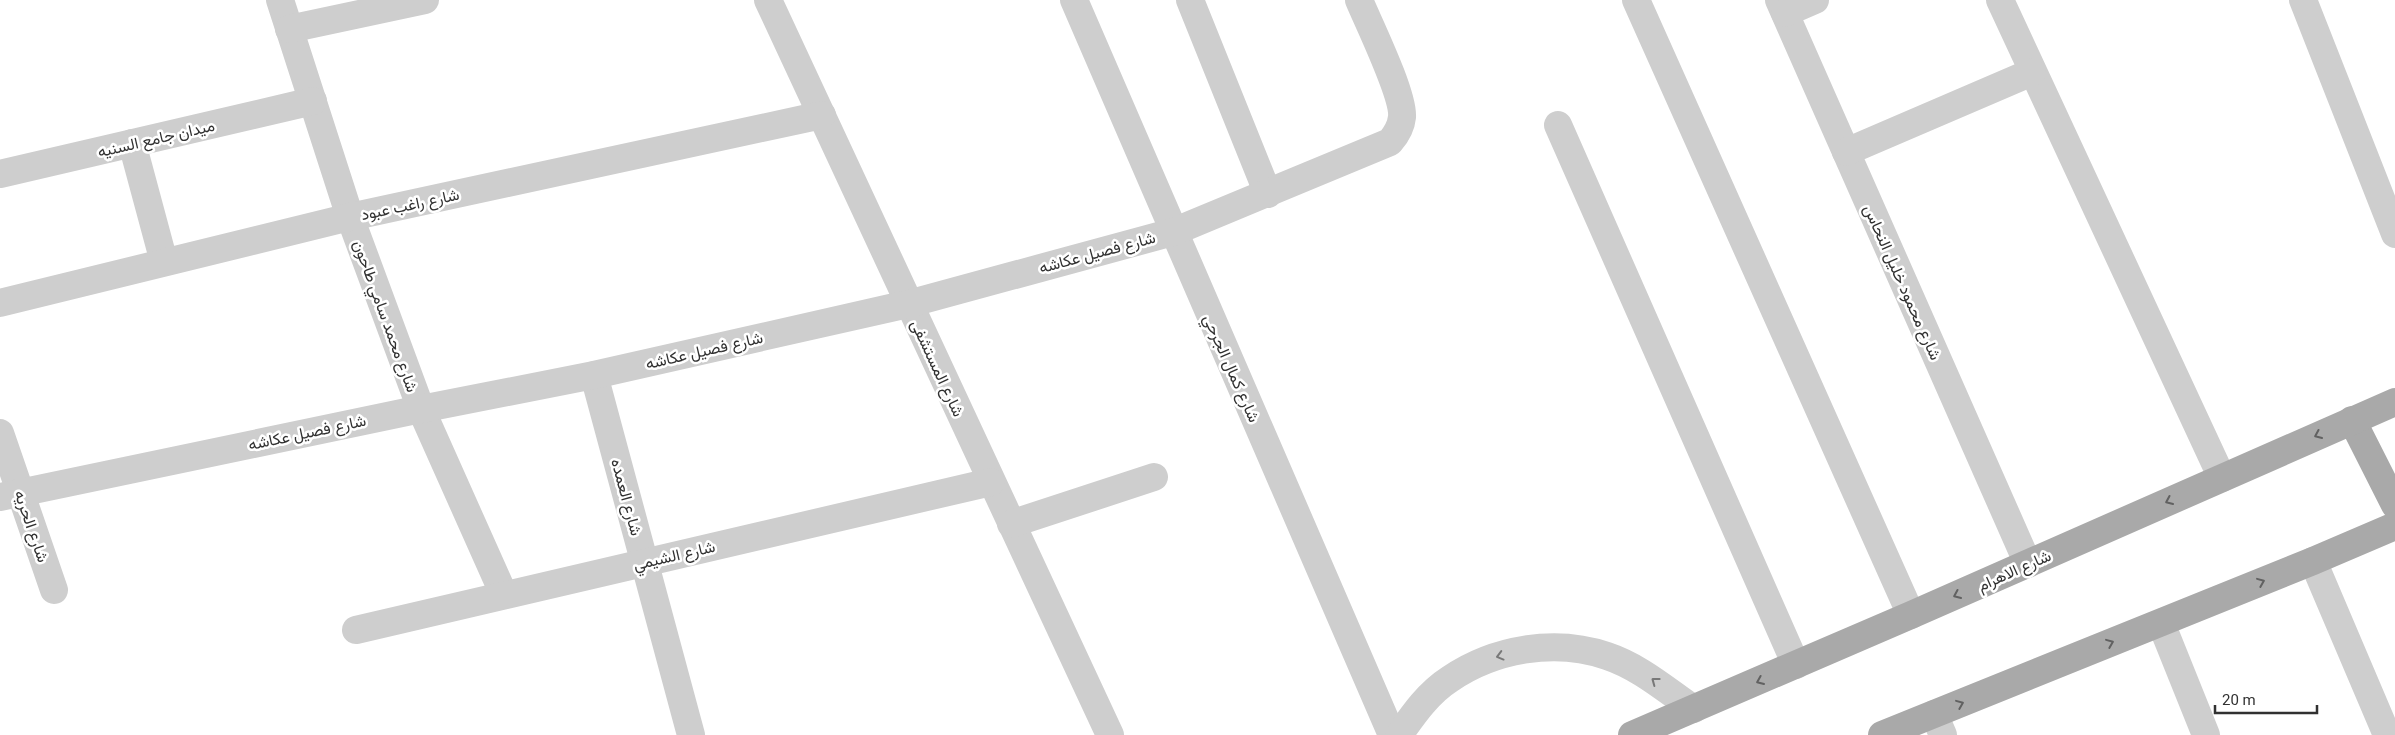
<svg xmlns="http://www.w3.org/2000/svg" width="2395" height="735" font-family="Roboto,Vazirmatn,sans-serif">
<rect width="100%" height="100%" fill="#fff"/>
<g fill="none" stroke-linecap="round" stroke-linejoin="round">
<g stroke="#cecece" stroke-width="28">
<path d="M280 0 350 217 421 409 504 595"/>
<path d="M768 0 1110 735"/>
<path d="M1074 0 1392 735"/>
<path d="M1190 0 1268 194"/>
<path d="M1636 0 1911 615"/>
<path d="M1779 0 2028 564"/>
<path d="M2000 0 2222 478"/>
<path d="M2303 0 2395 234"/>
<path d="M1785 13 1815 0"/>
<path d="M289 29 425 0"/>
<path d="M1558 125 1796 665"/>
<path d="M132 143 164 262"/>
<path d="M1846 152 2032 72"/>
<path d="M0 174 313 101"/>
<path d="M0 303 350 217 822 115"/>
<path d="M594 375 691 735"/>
<path d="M0 433 54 590"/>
<path d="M0 497 421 409 594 375 908 304 1173 232 1390 142C1396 135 1401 127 1402 117 1404 95 1369 24 1359 0"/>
<path d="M1011 524 1154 477"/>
<path d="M2313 561 2387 735"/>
<path d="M2161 623 2206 735"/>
<path d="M356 630 991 482"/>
<path d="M1934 714 1943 735"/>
<path d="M1399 735C1413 715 1428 693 1450 679 1494 649 1555 638 1607 656 1640 667 1666 690 1694 709"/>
</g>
<g stroke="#a9a9a9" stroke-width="28">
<path d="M2352 420 2395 505"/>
<path d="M1632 735 1911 615 2395 402"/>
<path d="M1882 735 2313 561 2395 526"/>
</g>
</g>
<defs><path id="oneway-chevron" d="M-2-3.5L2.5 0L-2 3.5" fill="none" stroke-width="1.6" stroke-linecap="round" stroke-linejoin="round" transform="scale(1.25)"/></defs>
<g stroke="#616161">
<use href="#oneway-chevron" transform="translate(2318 435) rotate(156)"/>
<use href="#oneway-chevron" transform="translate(2169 501) rotate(156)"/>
<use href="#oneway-chevron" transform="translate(2261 582) rotate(-22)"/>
<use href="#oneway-chevron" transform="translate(1957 595) rotate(156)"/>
<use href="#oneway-chevron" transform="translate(2110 643) rotate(-22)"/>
<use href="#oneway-chevron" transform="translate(1760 681) rotate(157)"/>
<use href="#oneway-chevron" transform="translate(1960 704) rotate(-22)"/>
</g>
<g stroke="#787878">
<use href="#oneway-chevron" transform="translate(1500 656) rotate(165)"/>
<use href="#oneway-chevron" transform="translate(1655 681) rotate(-143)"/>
</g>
<g text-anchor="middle" stroke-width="5" stroke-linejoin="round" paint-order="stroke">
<g font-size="16" fill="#313131" stroke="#fff">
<text transform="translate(156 138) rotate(-13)" y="6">ميدان جامع السنيه</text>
<text transform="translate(410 204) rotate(-12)" y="6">شارع راغب عبود</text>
<text transform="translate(1097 252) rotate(-15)" y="6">شارع فصيل عكاشه</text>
<text transform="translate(1903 282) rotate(66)" y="6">شارع محمود خليل النحاس</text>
<text transform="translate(386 316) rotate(70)" y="6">شارع محمد سامي طاحون</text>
<text transform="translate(704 350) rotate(-13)" y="6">شارع فصيل عكاشه</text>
<text transform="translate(938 368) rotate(65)" y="6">شارع المستشفى</text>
<text transform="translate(1232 368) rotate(66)" y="6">شارع كمال الجرحي</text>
<text transform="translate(307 432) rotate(-12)" y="6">شارع فصيل عكاشه</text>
<text transform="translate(627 497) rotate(75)" y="6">شارع العمده</text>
<text transform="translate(32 526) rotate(71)" y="6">شارع الحريه</text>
<text transform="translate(674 555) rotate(-13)" y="6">شارع الشيمي</text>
<text transform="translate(2014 570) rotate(-24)" y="6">شارع الاهرام</text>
</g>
</g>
<path d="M2215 705v8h102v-8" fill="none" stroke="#313131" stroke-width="2.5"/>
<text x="2222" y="705" font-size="15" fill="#313131" stroke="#ffffff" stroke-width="4" paint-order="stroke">20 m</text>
</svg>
